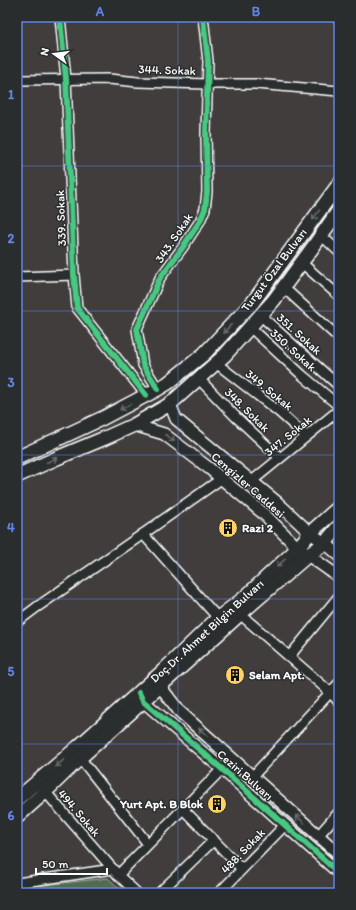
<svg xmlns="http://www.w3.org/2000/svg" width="356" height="910" font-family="Itim,sans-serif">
<rect width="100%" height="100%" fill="#403d3c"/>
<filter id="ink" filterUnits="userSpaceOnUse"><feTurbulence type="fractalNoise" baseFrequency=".025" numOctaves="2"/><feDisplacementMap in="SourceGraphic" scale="8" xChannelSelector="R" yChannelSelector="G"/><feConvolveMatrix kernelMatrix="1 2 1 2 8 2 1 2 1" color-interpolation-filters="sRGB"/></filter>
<g filter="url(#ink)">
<path fill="#516a57" stroke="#a8b4ab" d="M108 878 124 893H17V888Z"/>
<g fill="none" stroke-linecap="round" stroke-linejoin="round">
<defs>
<g id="minor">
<path d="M60 17 66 79 74 275 77 308 146 395"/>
<path d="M17 80 109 79 138 82 207 84H256L339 91"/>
<path d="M321 235 339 252"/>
<path d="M302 263 339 296"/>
<path d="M17 277 74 275"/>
<path d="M283 287 339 338"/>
<path d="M260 315 339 386"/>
<path d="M250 327 302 375 339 406"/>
<path d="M216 363 279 412 306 436"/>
<path d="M198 378 236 417 280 458"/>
<path d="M158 389 143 365 137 329 160 278 183 247 200 221 205 209 207 192 206 133 208 61 203 17"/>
<path d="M252 481 339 410"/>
<path d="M143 534 218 618"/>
<path d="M240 614 330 692 339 702"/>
<path d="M17 622 37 607 143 534 221 479"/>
<path d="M289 657 339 596"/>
<path d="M80 758 148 844"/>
<path d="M252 777 339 683"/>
<path d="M42 788 118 875 137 893"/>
<path d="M183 809 242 869"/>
<path d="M318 836 339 812"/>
<path d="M118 875 222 769"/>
<path d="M17 883 113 869"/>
<path d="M159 893 214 840"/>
<path d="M219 893 285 825"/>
</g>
<g id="tertiary">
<path d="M338 17 339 18"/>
<path d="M170 404 176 419 278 503 310 533 325 543 339 555"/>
<path d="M134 425 164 434 210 469 264 514 298 548 339 577"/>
<path d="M157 679 160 686 179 711 339 854"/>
<path d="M139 694 143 701 222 769 339 873"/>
</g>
<g id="secondary">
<path d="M17 458 103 418 158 389 168 383 204 354 253 302 339 184"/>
<path d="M17 476 57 458 105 438 134 425 170 404 225 355 274 300 313 247 339 210"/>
<path d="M17 799 78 747 163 671 218 618 243 599 298 548 310 533 339 507"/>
<path d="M17 817 45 792 80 758 208 643 240 614 307 556 325 543 339 526"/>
</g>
</defs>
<use href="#minor" stroke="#fff" stroke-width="12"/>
<use href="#tertiary" stroke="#fff" stroke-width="14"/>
<use href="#secondary" stroke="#fff" stroke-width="16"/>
<use href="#minor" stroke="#2a2d2e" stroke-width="9"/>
<use href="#tertiary" stroke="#2a2d2e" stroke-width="11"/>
<use href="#secondary" stroke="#2a2d2e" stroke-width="13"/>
<defs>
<g id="cycleway">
<path d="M60 17 66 79 74 275 77 308 146 395"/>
<path d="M158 389 143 365 137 329 160 278 183 247 200 221 205 209 207 192 206 133 208 61 203 17"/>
<path d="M139 693 143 701 222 769 339 873"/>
</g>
</defs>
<use href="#cycleway" stroke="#2a2d2e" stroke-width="8"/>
<use href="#cycleway" stroke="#46c982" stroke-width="6"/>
</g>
<defs><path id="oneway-shaft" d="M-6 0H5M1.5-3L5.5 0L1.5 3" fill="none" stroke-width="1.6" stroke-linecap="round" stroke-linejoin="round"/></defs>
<g stroke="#6a6c6d">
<use href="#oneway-shaft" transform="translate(316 215) rotate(126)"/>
<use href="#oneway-shaft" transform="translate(227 329) rotate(133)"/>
<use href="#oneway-shaft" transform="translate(125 407) rotate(152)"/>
<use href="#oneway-shaft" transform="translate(170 438) rotate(37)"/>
<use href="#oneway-shaft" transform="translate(52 460) rotate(-25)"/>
<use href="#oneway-shaft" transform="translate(281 563) rotate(137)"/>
<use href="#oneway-shaft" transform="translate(203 732) rotate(-138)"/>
<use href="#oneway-shaft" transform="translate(60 763) rotate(140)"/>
<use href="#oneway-shaft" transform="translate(300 819) rotate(-138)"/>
</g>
</g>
<path fill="none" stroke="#6183e4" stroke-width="1" stroke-opacity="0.55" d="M178 17V893M17 166H339M17 311H339M17 455H339M17 599H339M17 744H339"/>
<defs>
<symbol id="building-disc" viewBox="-11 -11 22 22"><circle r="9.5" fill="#ffd166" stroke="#2a2d2e"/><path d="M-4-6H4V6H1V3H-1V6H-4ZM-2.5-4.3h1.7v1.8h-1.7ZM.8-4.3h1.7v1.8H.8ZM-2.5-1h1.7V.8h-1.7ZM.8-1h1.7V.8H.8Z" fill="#111"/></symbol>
</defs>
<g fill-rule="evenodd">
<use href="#building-disc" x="217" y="517" width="22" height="22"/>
<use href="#building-disc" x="224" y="664" width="22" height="22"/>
<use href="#building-disc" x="206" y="793" width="22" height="22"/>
</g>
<g text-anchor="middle" stroke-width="3" stroke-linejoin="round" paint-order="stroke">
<g font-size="12" fill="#fff" stroke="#2a2d2e">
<text transform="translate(167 70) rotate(2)" y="4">344. Sokak</text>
<text transform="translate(61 218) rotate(-92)" y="4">339. Sokak</text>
<text transform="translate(174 238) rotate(-56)" y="4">343. Sokak</text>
<text transform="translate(274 270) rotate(-53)" y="4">Turgut Özal Bulvarı</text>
<text transform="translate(299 334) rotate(42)" y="4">351. Sokak</text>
<text transform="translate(293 350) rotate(42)" y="4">350. Sokak</text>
<text transform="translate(269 390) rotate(39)" y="4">349. Sokak</text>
<text transform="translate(247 410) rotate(44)" y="4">348. Sokak</text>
<text transform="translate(288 436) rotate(-39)" y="4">347. Sokak</text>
<text transform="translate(248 485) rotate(41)" y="4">Cengizler Caddesi</text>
<text transform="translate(207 631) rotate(-42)" y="4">Doç.Dr. Ahmet Bilgin Bulvarı</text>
<text transform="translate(245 775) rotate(41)" y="4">Ceziri Bulvarı</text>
<text transform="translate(79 813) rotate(49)" y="4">494. Sokak</text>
<text transform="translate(243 851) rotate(-46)" y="4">488. Sokak</text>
</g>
<g font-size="12" font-weight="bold" fill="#fff" stroke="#2a2d2e" text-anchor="start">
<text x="242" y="532">Razi 2</text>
<text x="249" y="679">Selam Apt.</text>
<text x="203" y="808" text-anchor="end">Yurt Apt. B Blok</text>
</g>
</g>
<rect width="356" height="910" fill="none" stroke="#2a2d2e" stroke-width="44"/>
<g transform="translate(54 54) rotate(284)" stroke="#2a2d2e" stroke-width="3" paint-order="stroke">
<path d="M0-3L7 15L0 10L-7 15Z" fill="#ffffff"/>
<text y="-6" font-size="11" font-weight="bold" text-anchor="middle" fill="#ffffff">N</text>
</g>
<path d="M36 868v6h71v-6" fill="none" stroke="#ffffff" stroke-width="2"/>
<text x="42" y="868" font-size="12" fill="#ffffff" stroke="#2a2d2e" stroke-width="3" paint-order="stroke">50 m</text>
<rect x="22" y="22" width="312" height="866" fill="none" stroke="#6183e4" stroke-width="1.5"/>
<g font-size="13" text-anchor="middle" font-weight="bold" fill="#6183e4">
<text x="100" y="16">A</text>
<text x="256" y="16">B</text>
<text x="11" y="99">1</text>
<text x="11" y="243">2</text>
<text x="11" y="387">3</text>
<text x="11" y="532">4</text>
<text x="11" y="676">5</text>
<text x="11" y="820">6</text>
</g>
</svg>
